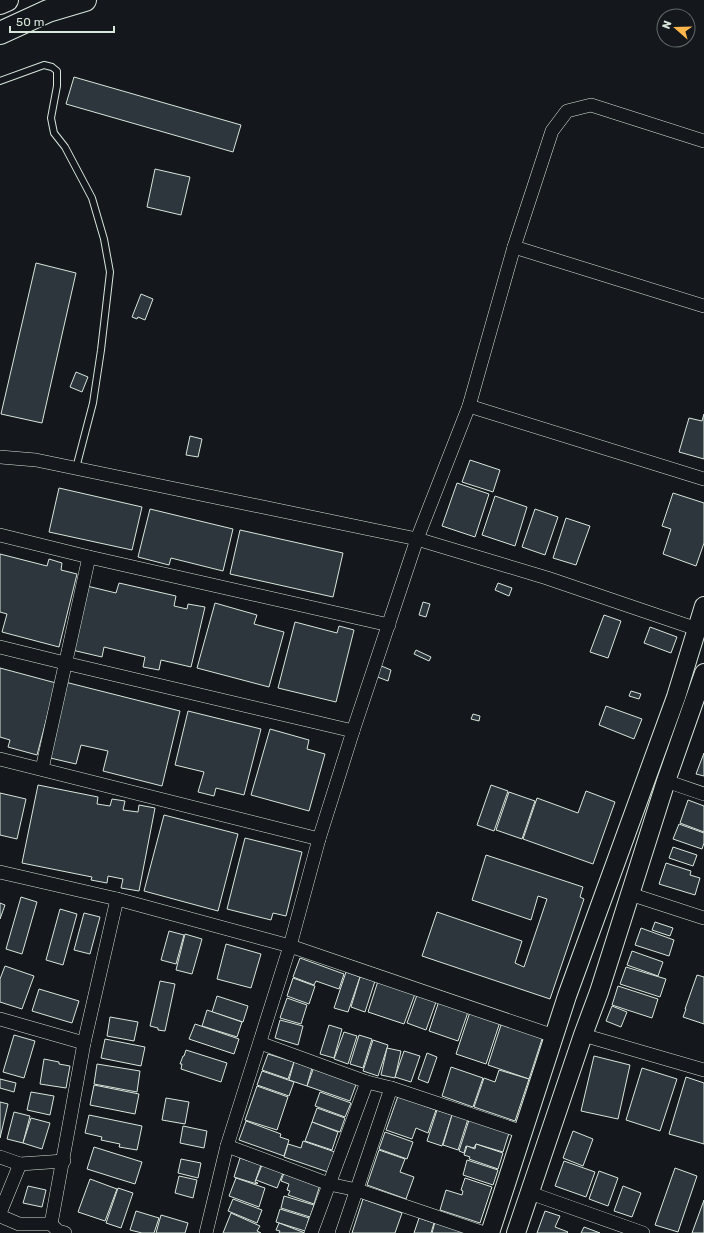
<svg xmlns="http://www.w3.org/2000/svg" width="704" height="1233" font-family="Rubik,sans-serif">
<rect width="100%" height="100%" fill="#14181c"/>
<g fill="#2c363c" stroke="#d8e6dc">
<path d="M74 77 241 125 233 152 66 104Z"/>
<path d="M155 169 190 177 181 215 147 207Z"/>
<path d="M36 263 76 273 42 423 1 414Z"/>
<path d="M141 294 153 299 145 320 138 317 137 319 132 317Z"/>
<path d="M76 372 88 377 82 392 70 387Z"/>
<path d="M704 414V459L679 452 689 418 702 421Z"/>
<path d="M190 436 202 439 198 457 186 455Z"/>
<path d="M470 460 500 470 493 492 462 482Z"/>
<path d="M457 483 489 494 475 537 442 526Z"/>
<path d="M59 488 142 507 132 550 49 532Z"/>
<path d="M673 493 704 503V543L696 566 663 554 671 529 662 526Z"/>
<path d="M495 496 527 507 515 546 482 535Z"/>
<path d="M150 509 233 529 223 571 171 558 169 565 138 557Z"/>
<path d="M535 509 558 517 545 555 522 547Z"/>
<path d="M566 518 590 526 576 565 553 558Z"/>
<path d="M240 530 343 553 333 597 230 574Z"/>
<path d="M0 554 47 566 49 559 62 563 61 570 77 574 59 647 2 632 7 614 0 612Z"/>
<path d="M119 583 176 596 174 606 187 609 188 604 205 607 191 667 161 660 159 670 143 667 145 657 104 647 102 657 72 650 87 586 116 593Z"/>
<path d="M498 583 512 588 509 596 495 590Z"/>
<path d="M423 602 430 604 426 617 419 615Z"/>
<path d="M215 603 257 615 254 624 284 632 269 687 197 668Z"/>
<path d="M604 615 621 621 608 658 590 652Z"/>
<path d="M295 622 337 633 339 626 354 630 336 702 278 688Z"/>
<path d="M650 627 677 637 671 653 644 643Z"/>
<path d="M416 650 431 657 429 661 414 654Z"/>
<path d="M379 665 391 670 388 681 375 676Z"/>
<path d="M0 668 56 683 37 755 8 747 10 740 0 737Z"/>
<path d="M65 682 180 711 162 786 103 771 108 751 81 745 76 764 46 757Z"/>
<path d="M631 691 641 694 639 699 629 696Z"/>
<path d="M606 706 642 719 634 739 599 725Z"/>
<path d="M188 711 261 729 244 795 216 788 214 796 198 792 204 772 175 765Z"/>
<path d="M473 714 480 716 479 721 471 719Z"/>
<path d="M270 729 309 740 307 749 325 754 309 811 251 795Z"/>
<path d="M704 753V776L696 774Z"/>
<path d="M38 785 98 797 97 804 110 806 112 799 125 801 123 810 138 812 139 805 155 808 139 891 121 888 123 879 108 876 107 883 91 880 92 877 22 863Z"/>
<path d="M491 785 508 791 494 831 477 825Z"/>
<path d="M586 791 615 802 593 864 523 839 537 798 578 813Z"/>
<path d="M509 792 535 801 522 839 496 830Z"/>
<path d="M0 793 26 799 17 839 0 835Z"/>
<path d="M688 800 704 806V832L680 823Z"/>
<path d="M164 815 238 834 218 911 144 891Z"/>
<path d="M679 824 704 833V843L702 849 673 839Z"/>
<path d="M245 838 302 852 286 916 273 913 271 920 227 909Z"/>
<path d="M673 847 697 855 693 866 669 858Z"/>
<path d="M486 855 583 887 580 897 584 899 550 999 422 956 437 912 522 941 515 963 524 967 547 899 538 896 531 920 472 900Z"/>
<path d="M666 863 691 871 690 875 700 878 695 895 659 884Z"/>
<path d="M21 897 37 902 22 954 6 949Z"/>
<path d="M0 903 5 905 0 919Z"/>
<path d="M60 909 77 914 63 965 46 960Z"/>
<path d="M84 913 100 917 90 954 74 950Z"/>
<path d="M655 922 673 928 670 936 652 930Z"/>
<path d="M641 928 674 940 669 956 635 945Z"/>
<path d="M169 931 184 935 176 964 161 960Z"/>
<path d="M185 934 202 939 192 974 176 970Z"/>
<path d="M226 944 261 954 251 988 217 979Z"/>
<path d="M632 951 663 962 658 976 627 965Z"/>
<path d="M300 958 344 974 339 989 316 981 314 985 293 977Z"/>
<path d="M5 966 34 976 22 1009 0 1002V979Z"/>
<path d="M626 967 666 979 660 997 620 984Z"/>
<path d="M346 972 360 977 348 1012 334 1008Z"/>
<path d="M697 975 704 977V1024L683 1017 686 1009H685Z"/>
<path d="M360 977 375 981 365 1012 351 1007Z"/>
<path d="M293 978 315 986 309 1004 287 996Z"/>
<path d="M160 981 175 984 165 1031 158 1030V1028L150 1026Z"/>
<path d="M378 981 415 994 404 1024 368 1012Z"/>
<path d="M618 986 658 999 652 1018 612 1005Z"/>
<path d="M39 989 79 1001 72 1023 32 1011Z"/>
<path d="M417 995 436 1002 426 1030 407 1023Z"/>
<path d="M217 996 248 1006 243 1022 212 1012Z"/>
<path d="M287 998 307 1005 301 1024 280 1018Z"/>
<path d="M439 1001 468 1012 458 1041 429 1031Z"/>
<path d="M612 1006 627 1012 621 1027 606 1021Z"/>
<path d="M207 1010 242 1022 237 1037 202 1026Z"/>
<path d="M470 1012 500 1022 486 1064 456 1054Z"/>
<path d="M110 1017 138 1022 134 1041 107 1036Z"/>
<path d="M280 1020 303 1026 298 1045 275 1038Z"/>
<path d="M502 1022 543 1036 529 1079 488 1065Z"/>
<path d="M195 1024 239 1039 234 1054 189 1039Z"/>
<path d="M329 1025 342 1029 334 1058 320 1054Z"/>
<path d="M344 1032 357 1036 348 1064 334 1059Z"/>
<path d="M14 1035 35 1041 24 1078 3 1072Z"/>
<path d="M359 1035 372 1039 363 1068 350 1064Z"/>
<path d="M105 1039 145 1047 141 1066 101 1058Z"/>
<path d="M373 1040 388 1045 378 1076 363 1071Z"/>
<path d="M387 1048 401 1051 395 1078 381 1075Z"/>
<path d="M186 1050 227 1063 221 1082 181 1069 182 1064H180L183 1056H184Z"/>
<path d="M404 1051 420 1056 411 1082 395 1077Z"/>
<path d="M427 1053 437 1057 428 1083 418 1079Z"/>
<path d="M268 1054 294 1062 288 1079 262 1070Z"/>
<path d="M594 1056 630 1065 618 1119 581 1111Z"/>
<path d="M44 1059 59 1062V1064L70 1066 66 1088 40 1084Z"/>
<path d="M294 1062 312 1068 307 1086 289 1080Z"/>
<path d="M97 1064 140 1071 137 1092 94 1084Z"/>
<path d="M314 1067 357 1082 350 1101 307 1086Z"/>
<path d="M451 1067 483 1078 473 1107 442 1096Z"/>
<path d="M642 1068 677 1079 660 1131 626 1120Z"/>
<path d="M499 1070 529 1079 515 1121 474 1107 484 1078 495 1082Z"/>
<path d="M262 1071 294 1082 289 1096 257 1085Z"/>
<path d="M686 1077 704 1083V1144L669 1134Z"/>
<path d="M0 1079 16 1083 14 1092 0 1088Z"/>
<path d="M94 1085 139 1094 135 1114 90 1105Z"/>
<path d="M257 1086 288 1097 277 1130 245 1120Z"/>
<path d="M31 1092 54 1096 50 1115 27 1110Z"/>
<path d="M320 1092 351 1103 345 1117 315 1106Z"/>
<path d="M398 1096 436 1110 428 1133 416 1128 412 1139 386 1130Z"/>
<path d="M166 1098 189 1102 185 1124 162 1120Z"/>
<path d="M0 1102 8 1104 0 1138Z"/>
<path d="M317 1108 345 1118 340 1132 312 1122Z"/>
<path d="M437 1110 452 1115 442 1146 427 1141Z"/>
<path d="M14 1112 30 1116 23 1143 7 1139Z"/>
<path d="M89 1115 142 1126 137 1150 119 1147 120 1144 101 1140 102 1137 85 1133Z"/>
<path d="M452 1115 468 1119 458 1150 443 1145Z"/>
<path d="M31 1118 50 1123 42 1149 23 1143Z"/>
<path d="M469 1120 509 1133 503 1152 476 1144 474 1148 466 1146 464 1153 459 1151Z"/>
<path d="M246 1121 281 1134 280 1137 289 1140 284 1156 239 1140Z"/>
<path d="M312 1122 338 1132 332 1150 305 1141Z"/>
<path d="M183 1126 207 1131 204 1148 180 1143Z"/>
<path d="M573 1131 593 1139 583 1166 563 1158Z"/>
<path d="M385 1132 413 1142 407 1159 379 1149Z"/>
<path d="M303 1141 335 1152 328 1172 284 1157 288 1144 301 1148Z"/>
<path d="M476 1144 503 1153 498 1169 469 1159 470 1157 464 1155 467 1146 475 1149Z"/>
<path d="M94 1147 142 1162 135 1184 87 1169Z"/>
<path d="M379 1150 405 1159 400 1172 414 1177 406 1199 367 1185Z"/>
<path d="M240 1158 261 1165 255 1182 258 1183 257 1184 234 1177Z"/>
<path d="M181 1159 201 1163 198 1178 178 1173Z"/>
<path d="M467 1160 498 1170 493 1185 463 1175Z"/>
<path d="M564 1161 595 1172 586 1197 555 1186Z"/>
<path d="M262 1165 283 1173 277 1188 256 1180Z"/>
<path d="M675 1168 697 1176 678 1232 655 1225Z"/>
<path d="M599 1171 618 1178 608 1206 589 1199Z"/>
<path d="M284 1173 320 1185 314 1204 288 1195 290 1191 287 1190 289 1184 281 1181Z"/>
<path d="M179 1176 197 1180 193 1198 175 1193Z"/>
<path d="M236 1178 265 1188 259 1207 229 1196Z"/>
<path d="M465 1178 492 1187 480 1223 440 1210 446 1190 462 1195 463 1191 461 1190Z"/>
<path d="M90 1179 117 1189 105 1221 78 1212Z"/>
<path d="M28 1186 46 1190 42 1207 23 1203Z"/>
<path d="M623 1186 641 1193 632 1217 614 1211Z"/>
<path d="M118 1188 133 1193 121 1228 106 1223Z"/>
<path d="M284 1196 314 1205 310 1217 281 1208Z"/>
<path d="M233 1199 262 1210 257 1223 228 1211Z"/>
<path d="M363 1199 402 1213 395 1233H352Z"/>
<path d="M704 1200V1233H692Z"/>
<path d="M280 1209 309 1218 305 1231 276 1222Z"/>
<path d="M136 1211 159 1218 154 1233H142L130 1230Z"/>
<path d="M545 1211 560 1216 555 1227 568 1232 567 1233H537Z"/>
<path d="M231 1213 260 1226 257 1231 261 1233H223Z"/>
<path d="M161 1215 188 1223 185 1233H156Z"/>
<path d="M419 1218 434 1223 431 1233H414Z"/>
<path d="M435 1222 466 1233H432Z"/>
<path d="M279 1223 305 1233H279L280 1231 276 1230Z"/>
<path d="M584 1227 600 1233H581Z"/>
</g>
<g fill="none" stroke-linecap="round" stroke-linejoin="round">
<defs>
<path id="lane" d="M0 81 44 65 52 67 57 71V86L51 118 54 133 65 147 92 198 104 239 110 272 101 350 93 403 76 468"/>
<g id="street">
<path d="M514 247 704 306"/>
<path d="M469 406 704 479"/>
<path d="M0 457 36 460 417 539 547 578 697 629"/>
<path d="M0 535 89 557 389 625"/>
<path d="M0 647 65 663 353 731"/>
<path d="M0 759 319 839"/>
<path d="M42 769 89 557"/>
<path d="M666 781 704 794"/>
<path d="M0 872 117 899 290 946 554 1036"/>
<path d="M630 894 704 918"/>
<path d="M0 1019 84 1043"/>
<path d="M583 1035 704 1070"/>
<path d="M260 1043 367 1082 391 1088 523 1132"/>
<path d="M227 1146 329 1184 357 1190 484 1233"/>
<path d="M0 1157 20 1164 64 1161"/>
<path d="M530 1193 643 1233"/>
<path d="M0 1213 20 1164"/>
<path d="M0 1216 19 1224H51L58 1231 65 1233"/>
<path d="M51 1224 84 1043 117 899"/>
<path d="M206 1233 227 1146 290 946 319 839 353 731 417 539 469 406 514 247 552 131 567 111 591 105 704 141"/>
<path d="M311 1233 367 1082"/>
<path d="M342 1233 391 1088"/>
</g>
<g id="secondary">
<path d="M490 1233 567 996 676 697 704 606"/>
<path d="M516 1233 583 1035 599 992 666 781 704 673"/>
</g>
<g id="highway">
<path d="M0 3 7 0"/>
<path d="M0 33 48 11 85 0"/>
</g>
</defs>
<use href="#lane" stroke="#d8e6dc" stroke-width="8"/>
<use href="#street" stroke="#d8e6dc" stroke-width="14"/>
<use href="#secondary" stroke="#d8e6dc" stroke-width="20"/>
<use href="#highway" stroke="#d8e6dc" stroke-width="24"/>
<use href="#lane" stroke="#14181c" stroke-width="6"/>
<use href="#street" stroke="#14181c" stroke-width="13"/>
<use href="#secondary" stroke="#14181c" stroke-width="18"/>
<use href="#highway" stroke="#14181c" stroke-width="22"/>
</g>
<g transform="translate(676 28) rotate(290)"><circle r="19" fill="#14181c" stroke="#626a69"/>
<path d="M0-3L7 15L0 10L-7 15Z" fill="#ffb74d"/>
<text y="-6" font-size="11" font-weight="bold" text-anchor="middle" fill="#d8e6dc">N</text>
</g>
<path d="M10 26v6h104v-6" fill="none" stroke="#d8e6dc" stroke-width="2"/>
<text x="16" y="26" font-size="12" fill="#d8e6dc" stroke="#14181c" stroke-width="3" paint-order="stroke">50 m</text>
</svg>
